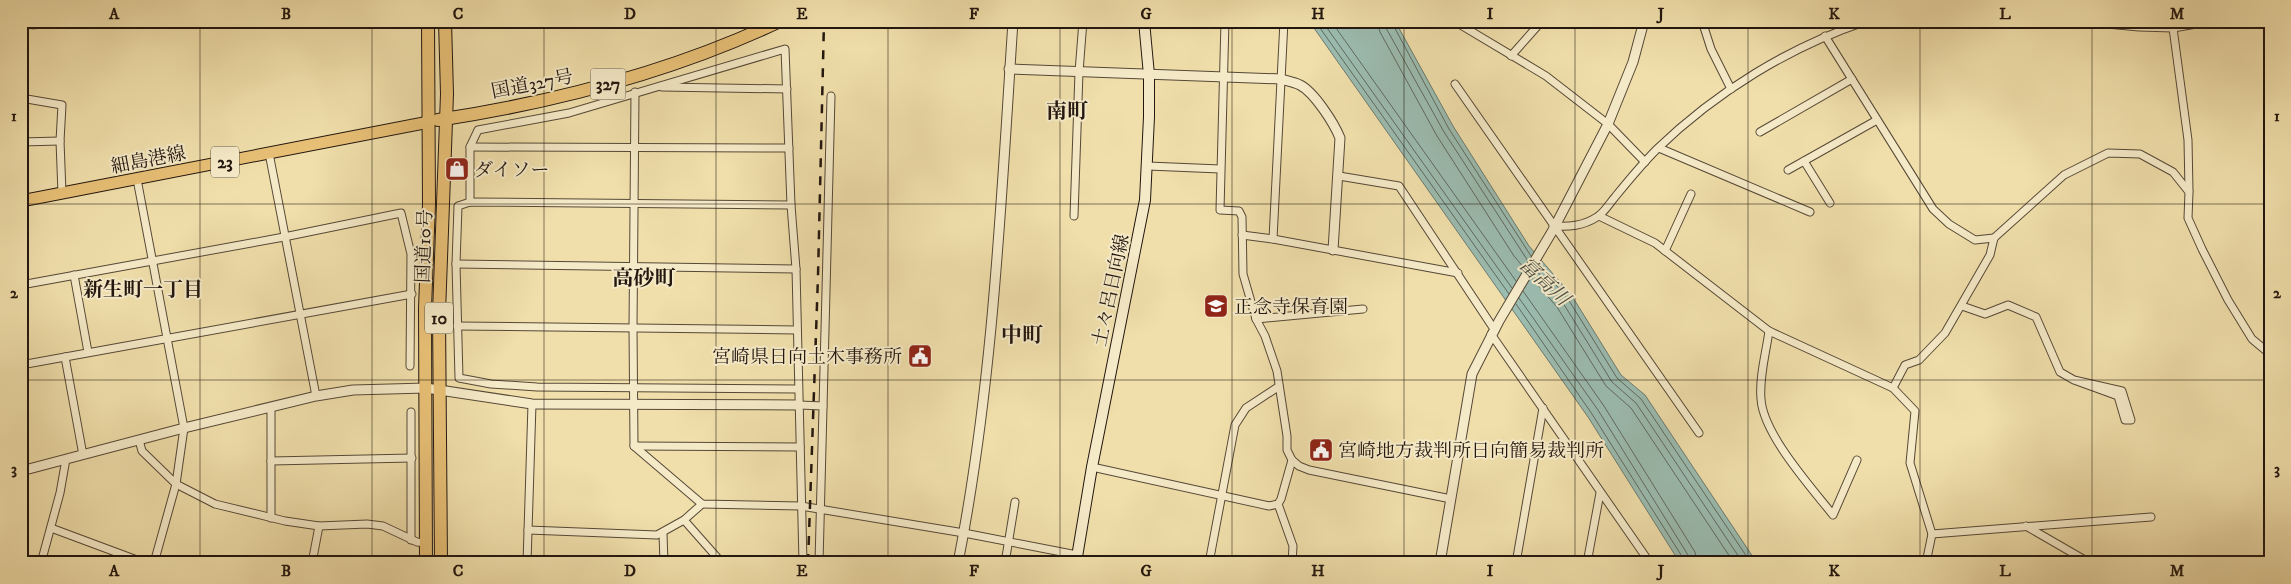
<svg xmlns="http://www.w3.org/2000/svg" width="2291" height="584" font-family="'IM FELL DW Pica','Noto Serif JP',serif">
<rect width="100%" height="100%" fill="#f0dfab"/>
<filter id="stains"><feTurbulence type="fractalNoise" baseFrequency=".004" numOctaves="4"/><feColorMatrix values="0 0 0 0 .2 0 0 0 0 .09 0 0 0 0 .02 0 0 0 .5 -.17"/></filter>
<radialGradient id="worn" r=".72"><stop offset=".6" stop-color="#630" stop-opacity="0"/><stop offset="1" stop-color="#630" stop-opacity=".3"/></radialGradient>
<g fill="#9bbcb0" stroke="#6b7a70">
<path d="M21 21H236L70 24 34 29 21 28Z"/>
<path d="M1309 21H1395L1453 126 1529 246 1572 296 1621 375 1645 395 1757 563H1680L1588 417Z"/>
</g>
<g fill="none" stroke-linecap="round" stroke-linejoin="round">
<g stroke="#5e6960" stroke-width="1">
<path d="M1315 21 1509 294"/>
<path d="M1322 21 1512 288"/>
<path d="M1331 21 1516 281"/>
<path d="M1377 21 1380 32 1437 136 1514 256 1524 268"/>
<path d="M1385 21 1386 28 1444 132 1528 261"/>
<path d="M1391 21 1449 129 1531 256"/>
<path d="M1539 265 1568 299 1617 378 1641 399 1751 563"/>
<path d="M1536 270 1563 303 1612 382 1636 403 1743 563"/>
<path d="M1531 277 1557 307 1606 386 1631 408 1734 563"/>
<path d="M1523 291 1604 406 1695 552 1697 563"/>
<path d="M1519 298 1598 410 1688 555 1690 563"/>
<path d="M1516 304 1592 414 1683 558V563"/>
</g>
<defs>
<g id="minor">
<path d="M1225 21 1220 210 1239 211 1242 217 1243 274 1256 319 1265 336 1277 371 1287 436V450L1292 460 1299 466 1309 470 1451 499"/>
<path d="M1454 21 1546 76 1608 124 1645 162"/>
<path d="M1702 21 1711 49 1731 89"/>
<path d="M2075 21 2139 27 2173 28 2214 21"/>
<path d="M2173 28 2188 140 2189 191"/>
<path d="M1825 36 1933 209 1949 224 1975 240 1994 238"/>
<path d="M1511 56 1542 21"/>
<path d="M1455 84 1699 433"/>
<path d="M662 87 787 89"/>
<path d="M635 92 633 328 634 446 702 504 801 506 964 533 1077 555"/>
<path d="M21 98 62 105 60 141 62 193"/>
<path d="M1760 132 1852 79"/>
<path d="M21 142 60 141"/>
<path d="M470 147 789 148"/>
<path d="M1659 148 1810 212"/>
<path d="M269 153 316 396"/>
<path d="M1804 161 1830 203"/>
<path d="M1148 166 1220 169"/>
<path d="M1788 170 1877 120"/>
<path d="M1339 176 1399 186 1494 329"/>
<path d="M137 179 184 428 176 484 154 563"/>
<path d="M470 202V147L478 130 569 113 785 49 791 205 796 269 803 563"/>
<path d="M791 205 470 202 458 206 456 264 459 378 491 384 537 387 798 389"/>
<path d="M1074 216 1079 72 1083 21"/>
<path d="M1599 216 1655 243 1769 331 1893 388 1915 411 1910 463 1932 534 1926 563"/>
<path d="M1553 226C1569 227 1583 226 1597 217 1604 213 1609 204 1615 197 1628 181 1642 164 1657 149 1716 92 1789 47 1867 21"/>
<path d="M1242 235 1273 239 1458 273"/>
<path d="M1273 239 1284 21"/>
<path d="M1665 251 1691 194"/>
<path d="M456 264 796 269"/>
<path d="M74 275 88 352"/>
<path d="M21 285 284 237 401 213 411 254 410 366"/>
<path d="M1962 306 1985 314 2008 305 2036 317 2060 372 2074 380 2118 396 2125 420H2131L2122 391 2074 380"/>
<path d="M1256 319 1363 309"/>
<path d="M457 326 797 330"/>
<path d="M1769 331C1766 353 1759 377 1761 399 1763 434 1811 487 1833 515L1857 460"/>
<path d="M1491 334 1650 563"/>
<path d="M65 357 83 455"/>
<path d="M21 365 412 294"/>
<path d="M1893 388 1905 365 1919 360 1945 333 1990 255 1994 238 2064 175 2108 153 2140 154 2173 172 2189 192 2188 218 2202 249 2228 300 2252 339 2270 354"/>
<path d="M799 405 823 406"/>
<path d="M271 407V518"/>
<path d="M411 412V540"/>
<path d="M139 440 142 451 176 484 215 504 285 521 319 526 367 524 383 526 417 542 427 543"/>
<path d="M634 446 800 447"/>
<path d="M271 461 412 458"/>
<path d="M1092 467 1269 506 1278 504 1281 499 1292 460"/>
<path d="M1278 504 1293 546 1292 563"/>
<path d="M684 520 702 504"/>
<path d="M2026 526 2090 563"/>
<path d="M51 528 145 563"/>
<path d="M528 530 657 535 684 520 722 563"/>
<path d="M663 534 664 563"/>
<path d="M1932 534 2151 517"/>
<path d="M41 563 60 493 66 459"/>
<path d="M312 563 319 526"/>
<path d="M527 563 532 404"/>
<path d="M819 563 831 96"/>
<path d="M1005 563 1015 502"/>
<path d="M1209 563 1235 425 1246 408 1278 387"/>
<path d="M1516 563 1543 408"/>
<path d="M1587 563 1600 493"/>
</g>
<g id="tertiary">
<path d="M1009 69 1281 79C1287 81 1294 82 1300 85 1314 92 1334 123 1340 138L1333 250"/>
<path d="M21 471 184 428 316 396 353 390 426 388 532 404 799 405"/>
<path d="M958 563C993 384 1001 203 1013 21"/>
<path d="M1440 563 1472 374 1499 321 1553 230 1608 124 1633 62 1644 21"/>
</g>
<path id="secondary" d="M1076 563 1092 467 1145 200 1149 117V75L1144 21"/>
<path id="primary" d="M21 201 429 122"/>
<g id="trunk">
<path d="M438 120C556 102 672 72 780 21"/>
<path d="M426 563 425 308 429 204 428 21"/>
<path d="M441 563 439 313 447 94 445 21"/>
</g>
</defs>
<use href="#minor" stroke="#564836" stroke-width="9"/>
<use href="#tertiary" stroke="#564836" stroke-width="11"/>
<use href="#secondary" stroke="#22160f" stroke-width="12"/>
<use href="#primary" stroke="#22160f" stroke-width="13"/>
<use href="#trunk" stroke="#22160f" stroke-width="14"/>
<use href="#minor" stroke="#f5eac8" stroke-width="7"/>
<use href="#tertiary" stroke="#f5eac8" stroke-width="9"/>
<use href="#secondary" stroke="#f5eac8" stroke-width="10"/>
<use href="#primary" stroke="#e8c076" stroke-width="11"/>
<use href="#trunk" stroke="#e8c076" stroke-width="12"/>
<path stroke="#22160f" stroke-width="2.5" stroke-dasharray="9 9" stroke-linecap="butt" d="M808 563 818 276 824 21"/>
</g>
<path fill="none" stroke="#22160f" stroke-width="1" stroke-opacity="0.55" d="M200 21V563M372 21V563M544 21V563M716 21V563M888 21V563M1060 21V563M1232 21V563M1404 21V563M1575 21V563M1748 21V563M1920 21V563M2092 21V563M21 204H2270M21 380H2270"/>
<defs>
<symbol id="shop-square" viewBox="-11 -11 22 22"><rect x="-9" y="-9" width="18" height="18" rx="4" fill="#8f2418" stroke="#f5eac8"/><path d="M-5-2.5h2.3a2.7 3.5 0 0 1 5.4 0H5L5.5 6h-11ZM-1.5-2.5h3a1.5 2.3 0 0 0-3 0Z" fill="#fff"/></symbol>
<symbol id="school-square" viewBox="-11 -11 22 22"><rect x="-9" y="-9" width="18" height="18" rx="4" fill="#8f2418" stroke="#f5eac8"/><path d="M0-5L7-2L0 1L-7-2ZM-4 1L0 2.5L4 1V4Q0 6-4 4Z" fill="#fff"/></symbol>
<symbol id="civic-square" viewBox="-11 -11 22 22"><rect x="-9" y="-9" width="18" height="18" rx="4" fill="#8f2418" stroke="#f5eac8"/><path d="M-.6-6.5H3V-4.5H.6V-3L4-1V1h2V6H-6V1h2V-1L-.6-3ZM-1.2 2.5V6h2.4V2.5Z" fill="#fff"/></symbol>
</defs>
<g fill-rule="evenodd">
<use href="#shop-square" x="443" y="155" width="28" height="28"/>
<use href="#school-square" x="1202" y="292" width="28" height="28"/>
<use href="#civic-square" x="906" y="342" width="28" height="28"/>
<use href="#civic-square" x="1307" y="436" width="28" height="28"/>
</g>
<g text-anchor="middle" stroke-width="4" stroke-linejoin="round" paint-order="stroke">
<g fill="#f5eac8" stroke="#615646" stroke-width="1">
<rect x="590.5" y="68.5" width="35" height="31" rx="4"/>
<rect x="211" y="146.5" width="28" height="31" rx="4"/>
<rect x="425" y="302.5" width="28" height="31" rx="4"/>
</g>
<g font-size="18" font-weight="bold" fill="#22160f">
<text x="608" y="90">327</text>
<text x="225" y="168">23</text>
<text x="439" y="324">10</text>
</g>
<g font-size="19" fill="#22160f" stroke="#f5eac8">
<text transform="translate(532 83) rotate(-11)" y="7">国道327号</text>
<text transform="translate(148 159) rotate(-11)" y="7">細島港線</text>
<text transform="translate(423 246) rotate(-88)" y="7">国道10号</text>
<text transform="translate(1110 290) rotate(-78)" y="7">土々呂日向線</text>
</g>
<g font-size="19" fill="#22160f" stroke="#f5eac8" text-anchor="start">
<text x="474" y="176">ダイソー</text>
<text x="1234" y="313">正念寺保育園</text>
<text x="902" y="363" text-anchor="end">宮崎県日向土木事務所</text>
<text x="1338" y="457">宮崎地方裁判所日向簡易裁判所</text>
</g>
<g font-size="20" font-style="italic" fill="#4c5047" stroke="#f5eac8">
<text transform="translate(1545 281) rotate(43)" y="7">富高川</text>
</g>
<g font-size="20" font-weight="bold" fill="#22160f" stroke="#f5eac8">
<text x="143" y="296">新生町一丁目</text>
</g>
<g font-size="21" font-weight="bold" fill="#22160f" stroke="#f5eac8">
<text x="1067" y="118">南町</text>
<text x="644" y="285">高砂町</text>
<text x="1022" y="342">中町</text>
</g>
</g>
<rect width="2291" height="584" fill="none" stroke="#f0dfab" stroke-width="55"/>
<rect x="28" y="28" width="2236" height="528" fill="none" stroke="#22160f" stroke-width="2"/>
<g font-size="16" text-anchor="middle" font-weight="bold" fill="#22160f">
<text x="114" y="19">A</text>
<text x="286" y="19">B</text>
<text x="458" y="19">C</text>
<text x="630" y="19">D</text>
<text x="802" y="19">E</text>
<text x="974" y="19">F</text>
<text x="1146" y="19">G</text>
<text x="1318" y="19">H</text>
<text x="1490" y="19">I</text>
<text x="1661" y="19">J</text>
<text x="1834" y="19">K</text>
<text x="2005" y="19">L</text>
<text x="2177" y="19">M</text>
<text x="14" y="121">1</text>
<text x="2277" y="121">1</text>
<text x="14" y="298">2</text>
<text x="2277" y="298">2</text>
<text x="14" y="474">3</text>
<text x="2277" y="474">3</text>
<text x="114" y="576">A</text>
<text x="286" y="576">B</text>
<text x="458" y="576">C</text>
<text x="630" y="576">D</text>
<text x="802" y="576">E</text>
<text x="974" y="576">F</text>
<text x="1146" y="576">G</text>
<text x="1318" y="576">H</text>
<text x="1490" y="576">I</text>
<text x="1661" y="576">J</text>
<text x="1834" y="576">K</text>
<text x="2005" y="576">L</text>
<text x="2177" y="576">M</text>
</g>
<rect width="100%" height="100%" filter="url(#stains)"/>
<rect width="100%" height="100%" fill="url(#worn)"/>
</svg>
